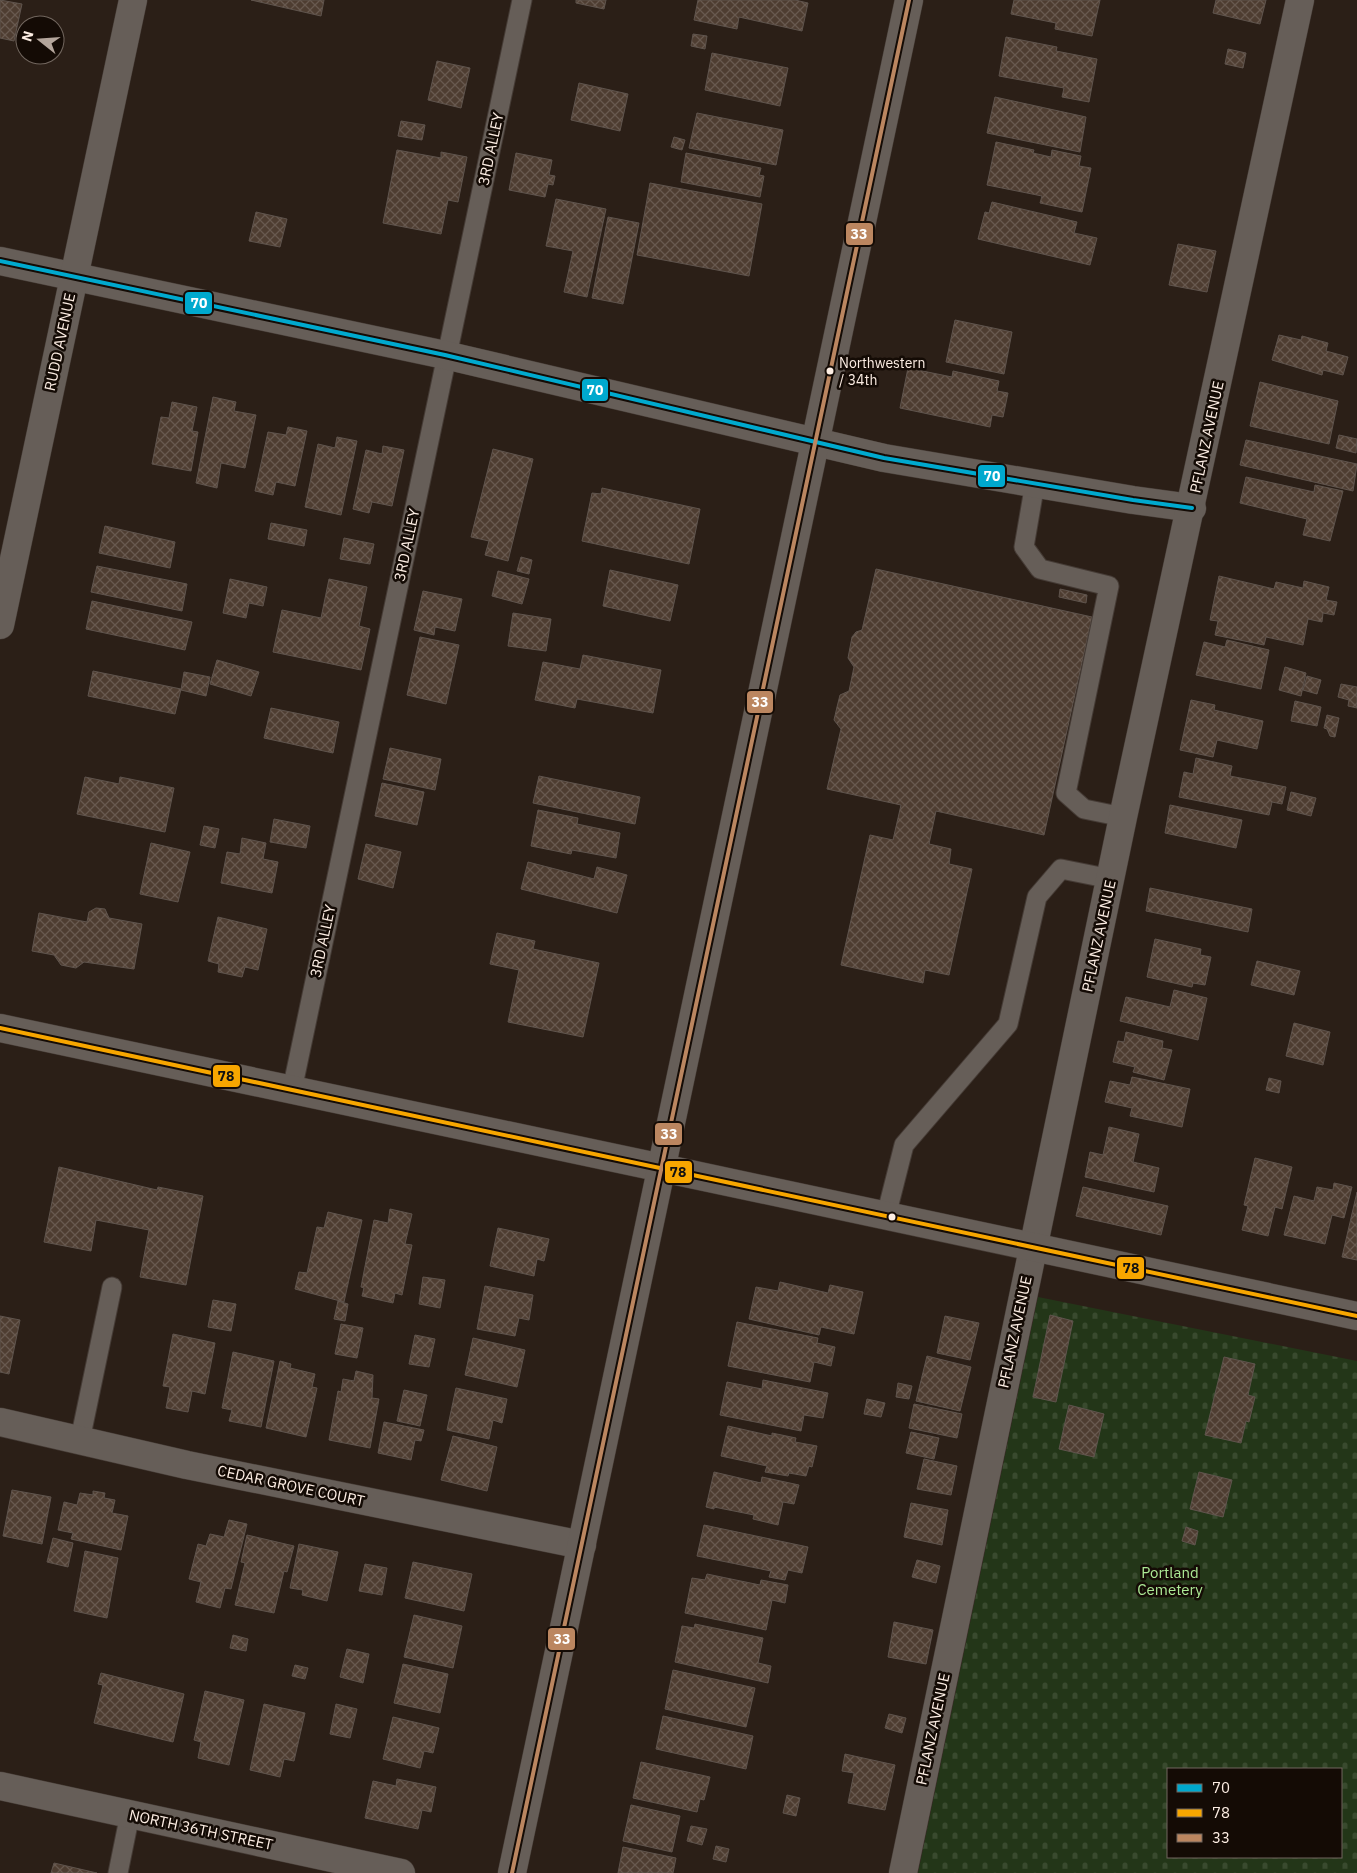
<svg xmlns="http://www.w3.org/2000/svg" width="1357" height="1873" font-family="'IBM Plex Sans',sans-serif">
<defs>
<pattern id="cemetery-stones" width="16" height="16" patternUnits="userSpaceOnUse" patternTransform="scale(1.25)"><rect width="16" height="16" fill="#233618"/><path d="M2 7V4a2 2 0 0 1 4 0v3zM10 15v-3a2 2 0 0 1 4 0v3z" fill="#394a2e"/></pattern>
<pattern id="building-cross-hatch" width="8" height="8" patternUnits="userSpaceOnUse" patternTransform="scale(1.25)"><rect width="8" height="8" fill="#4e3d31"/><path d="M0 0l8 8M0 8l8-8" fill="none" stroke="#68594f"/></pattern>
</defs>
<rect width="100%" height="100%" fill="#2b1f17"/>
<path fill="url(#cemetery-stones)" fill-rule="evenodd" d="M1038 1297 1357 1361V1873H918ZM1168 1769H1341V1857H1168Z"/>
<g fill="url(#building-cross-hatch)" stroke="#5f544d">
<path d="M0 0 22 4 14 41 0 38Z"/>
<path d="M251 0H324L321 16Z"/>
<path d="M576 0H606L604 9 576 3Z"/>
<path d="M698 0H795L808 3 802 31 739 17 737 29 694 20Z"/>
<path d="M1014 0H1100L1092 36 1055 29 1056 23 1011 14Z"/>
<path d="M1216 0H1266L1260 24 1213 13Z"/>
<path d="M693 34 707 36 705 49 691 46Z"/>
<path d="M1006 37 1057 47 1056 51 1097 59 1089 102 1062 97 1064 88 999 76Z"/>
<path d="M1228 49 1246 53 1243 68 1225 64Z"/>
<path d="M712 53 788 68 780 106 705 90Z"/>
<path d="M437 61 470 68 461 108 428 100Z"/>
<path d="M579 83 628 94 620 131 571 120Z"/>
<path d="M995 97 1086 117 1080 152 987 133Z"/>
<path d="M697 113 783 130 776 165 689 148Z"/>
<path d="M401 121 425 125 422 140 398 136Z"/>
<path d="M674 137 685 140 682 150 671 147Z"/>
<path d="M996 142 1034 150 1033 153 1051 157 1052 150 1081 156 1079 166 1091 168 1082 212 1040 203 1042 196 987 185Z"/>
<path d="M397 150 441 158V152L467 157 458 202 448 200 441 234 383 223Z"/>
<path d="M516 153 552 160 549 175 555 176 553 185 548 184 545 197 509 190Z"/>
<path d="M686 153 761 168 759 175 764 176 760 197 681 182Z"/>
<path d="M650 183 762 204 749 276 637 255Z"/>
<path d="M556 199 606 209 587 297 564 292 573 251 546 246Z"/>
<path d="M992 202 1077 222 1074 233 1097 238 1090 265 978 239 985 212 989 213Z"/>
<path d="M256 212 287 219 280 247 249 241Z"/>
<path d="M608 217 639 223 623 304 592 298Z"/>
<path d="M1178 244 1216 251 1207 292 1169 285Z"/>
<path d="M955 320 1012 332 1004 374 946 362Z"/>
<path d="M1279 335 1301 340 1302 336 1328 343 1326 351 1348 357 1343 375 1323 370 1322 375 1272 360Z"/>
<path d="M908 368 952 377 953 371 999 381 997 391 1008 393 1003 417 992 415 990 427 900 408Z"/>
<path d="M1260 382 1338 401 1329 444 1250 426Z"/>
<path d="M213 397 236 402 234 411 256 415 245 468 221 463 217 488 196 483Z"/>
<path d="M172 402 197 407 192 431 198 432 191 471 152 464 161 417 169 418Z"/>
<path d="M288 427 307 431 295 486 276 482 273 495 255 491 268 432 286 435Z"/>
<path d="M1339 435 1357 439 1356 453 1336 448Z"/>
<path d="M337 437 357 441 341 515 305 507 318 444 335 448Z"/>
<path d="M1246 440 1357 464 1353 491 1240 465Z"/>
<path d="M383 446 404 450 392 506 372 502 369 513 353 509 366 450 382 454Z"/>
<path d="M493 449 533 459 508 561 485 555 489 541 471 537Z"/>
<path d="M1246 477 1314 492 1315 485 1343 491 1330 541 1303 535 1307 519 1240 503Z"/>
<path d="M602 488 700 509 689 564 582 541 592 493 601 494Z"/>
<path d="M271 523 307 530 304 546 268 539Z"/>
<path d="M105 526 175 542 170 568 99 553Z"/>
<path d="M344 538 374 544 370 564 340 559Z"/>
<path d="M521 557 532 560 529 574 517 571Z"/>
<path d="M97 566 187 584 182 611 91 592Z"/>
<path d="M876 569 1092 617 1044 835 936 811 929 844 951 849 949 864 972 869 949 975 925 970 923 983 841 965 870 835 893 840 901 805 827 789 841 729 834 720 837 707 840 695 849 691 854 667 848 658 852 637 856 632 862 630Z"/>
<path d="M610 570 678 585 670 621 603 606Z"/>
<path d="M498 571 529 579 522 604 492 596Z"/>
<path d="M1219 576 1274 589 1276 582 1303 588 1304 581 1329 587 1326 600 1337 602 1334 615 1323 613 1322 622 1308 619 1303 645 1266 637 1264 645 1215 635 1218 621 1210 620Z"/>
<path d="M230 579 267 587 263 606 249 603 246 618 223 613Z"/>
<path d="M329 579 367 587 359 626 370 629 361 670 273 652 282 610 321 618Z"/>
<path d="M1060 589 1087 595 1086 603 1059 597Z"/>
<path d="M423 591 462 599 455 631 435 627 434 635 414 630Z"/>
<path d="M92 601 192 622 185 650 86 629Z"/>
<path d="M513 613 551 619 546 651 508 646Z"/>
<path d="M420 637 459 645 446 704 407 695Z"/>
<path d="M1227 640 1269 650 1261 689 1196 675 1204 642 1225 647Z"/>
<path d="M583 655 661 670 653 713 577 699 575 708 535 700 543 662 580 669Z"/>
<path d="M217 660 259 672 251 696 210 684Z"/>
<path d="M1285 667 1306 673 1301 696 1279 690Z"/>
<path d="M93 671 181 689 175 714 88 696Z"/>
<path d="M184 672 210 677 206 696 181 690Z"/>
<path d="M1307 676 1321 680 1317 694 1303 690Z"/>
<path d="M1341 684 1357 687V708L1348 706 1349 700 1338 697Z"/>
<path d="M1191 700 1215 705 1214 710 1263 721 1257 749 1217 740 1213 757 1180 750Z"/>
<path d="M1295 701 1321 707 1317 726 1291 721Z"/>
<path d="M271 708 339 722 333 753 264 738Z"/>
<path d="M1327 715 1339 718 1335 737 1330 736 1327 729 1324 728Z"/>
<path d="M390 748 441 759 435 790 383 779Z"/>
<path d="M1196 758 1232 766 1230 776 1286 787 1282 804 1272 802 1269 815 1179 797 1184 772 1193 774Z"/>
<path d="M539 776 640 797 635 824 533 803Z"/>
<path d="M85 777 119 784 120 777 174 788 165 832 77 814Z"/>
<path d="M382 783 424 792 417 825 375 816Z"/>
<path d="M1291 792 1316 798 1311 816 1287 810Z"/>
<path d="M1170 805 1242 820 1236 848 1165 833Z"/>
<path d="M538 810 578 818 577 824 620 833 616 858 572 850 571 854 531 846Z"/>
<path d="M274 819 310 826 306 848 270 842Z"/>
<path d="M204 826 219 829 215 848 200 845Z"/>
<path d="M242 838 266 843 263 859 278 862 272 893 221 883 227 852 240 854Z"/>
<path d="M151 843 190 852 178 902 140 894Z"/>
<path d="M366 844 401 852 393 888 358 879Z"/>
<path d="M528 862 594 879 597 867 627 875 617 913 521 889Z"/>
<path d="M1150 888 1252 909 1248 932 1146 911Z"/>
<path d="M96 908 105 909 109 918 142 924 134 969 84 962 76 968 61 965 54 955 32 951 39 913 87 922 89 912Z"/>
<path d="M218 917 267 929 258 970 245 967 242 977 218 972 219 964 208 961Z"/>
<path d="M497 933 535 941 533 949 599 963 583 1037 508 1022 519 970 490 964Z"/>
<path d="M1155 939 1201 949 1200 955 1211 957 1205 985 1193 983 1192 987 1147 977Z"/>
<path d="M1257 961 1300 971 1294 995 1251 985Z"/>
<path d="M1174 990 1207 998 1198 1040 1120 1021 1126 997 1170 1007Z"/>
<path d="M1294 1023 1330 1032 1323 1065 1286 1056Z"/>
<path d="M1126 1032 1163 1041 1162 1048 1172 1050 1164 1080 1133 1072 1135 1067 1113 1062 1118 1041 1124 1042Z"/>
<path d="M1132 1077 1190 1089 1182 1127 1130 1116 1132 1108 1105 1102 1110 1081 1130 1085Z"/>
<path d="M1269 1078 1281 1081 1279 1093 1266 1090Z"/>
<path d="M1109 1127 1139 1134 1133 1162 1159 1168 1154 1192 1085 1177 1090 1152 1103 1155Z"/>
<path d="M1255 1158 1292 1167 1282 1209 1275 1207 1268 1236 1242 1230 1248 1206 1244 1205Z"/>
<path d="M59 1167 157 1190 158 1187 203 1196 186 1285 140 1277 149 1230 96 1220 91 1251 44 1242Z"/>
<path d="M1334 1183 1352 1187 1344 1218 1332 1215 1325 1244 1284 1235 1294 1196 1314 1201 1317 1187 1333 1190Z"/>
<path d="M1083 1187 1168 1206 1161 1235 1076 1216Z"/>
<path d="M1357 1192V1260L1342 1257Z"/>
<path d="M390 1209 412 1214 405 1244 412 1245 402 1295 395 1293 393 1303 362 1296 364 1288 361 1287 374 1220 388 1223Z"/>
<path d="M328 1212 362 1220 344 1302 295 1289 299 1272 307 1273 317 1227 324 1228Z"/>
<path d="M498 1228 549 1239 544 1261 537 1259 534 1276 490 1266Z"/>
<path d="M423 1277 445 1280 440 1308 419 1304Z"/>
<path d="M780 1282 828 1293 830 1285 863 1292 854 1334 821 1327 819 1335 749 1319 756 1287 778 1291Z"/>
<path d="M485 1286 533 1295 529 1320 519 1318 515 1336 477 1329Z"/>
<path d="M213 1300 236 1304 231 1331 208 1327Z"/>
<path d="M338 1301 348 1304 345 1321 334 1319Z"/>
<path d="M1050 1315 1073 1321 1056 1402 1033 1397Z"/>
<path d="M0 1316 20 1320 9 1374 0 1372Z"/>
<path d="M945 1316 979 1323 970 1360 937 1353Z"/>
<path d="M737 1322 818 1338 817 1343 835 1347 831 1366 814 1362 810 1382 728 1366Z"/>
<path d="M341 1324 363 1328 357 1358 335 1354Z"/>
<path d="M173 1334 215 1343 205 1394 192 1391 188 1412 166 1408 170 1387 163 1386Z"/>
<path d="M415 1335 435 1339 429 1367 409 1364Z"/>
<path d="M473 1338 525 1350 517 1387 465 1375Z"/>
<path d="M233 1352 274 1361 261 1427 229 1421 232 1410 222 1408Z"/>
<path d="M927 1356 971 1367 960 1411 916 1401Z"/>
<path d="M1224 1357 1255 1364 1248 1395 1255 1397 1249 1422 1246 1421 1241 1443 1205 1435Z"/>
<path d="M280 1361 291 1364 290 1368 315 1374 312 1387 317 1388 306 1437 266 1428Z"/>
<path d="M356 1371 373 1375 372 1398 379 1399 370 1448 329 1440 338 1391 341 1392 343 1379 354 1381Z"/>
<path d="M763 1380 828 1393 823 1418 804 1415 801 1431 720 1415 727 1382 762 1389Z"/>
<path d="M898 1383 912 1386 909 1399 896 1397Z"/>
<path d="M456 1388 507 1399 502 1423 493 1420 489 1439 447 1430Z"/>
<path d="M404 1390 427 1395 420 1426 397 1421Z"/>
<path d="M867 1399 885 1403 881 1417 864 1414Z"/>
<path d="M914 1404 962 1414 957 1438 909 1428Z"/>
<path d="M1069 1405 1104 1414 1094 1457 1059 1449Z"/>
<path d="M384 1422 424 1430 421 1441 415 1440 411 1460 378 1453Z"/>
<path d="M728 1426 772 1436V1433L796 1438 795 1442 817 1446 812 1467 809 1466 806 1476 789 1473 788 1476 765 1472 767 1466 721 1456Z"/>
<path d="M911 1432 939 1438 934 1459 906 1453Z"/>
<path d="M453 1436 497 1447 487 1491 441 1480Z"/>
<path d="M924 1459 957 1466 951 1495 917 1489Z"/>
<path d="M714 1472 761 1483 762 1477 799 1485 794 1504 783 1502 778 1525 753 1519 754 1515 714 1507V1509L706 1507Z"/>
<path d="M1199 1472 1232 1480 1223 1517 1190 1509Z"/>
<path d="M12 1490 51 1497 42 1544 3 1536Z"/>
<path d="M93 1491 105 1493 104 1498 115 1500 112 1513 128 1516 121 1550 71 1539 73 1533 58 1530 64 1502 77 1505 80 1493 93 1495Z"/>
<path d="M911 1503 948 1510 942 1545 904 1537Z"/>
<path d="M229 1520 247 1524 231 1589 225 1588 220 1608 196 1602 201 1582 189 1579 198 1544 206 1546 210 1534 224 1537Z"/>
<path d="M704 1525 808 1547 802 1573 788 1570 785 1580 769 1577 771 1571 697 1556Z"/>
<path d="M1186 1527 1198 1531 1195 1545 1182 1541Z"/>
<path d="M247 1535 294 1546 287 1572 284 1571 274 1613 235 1605 245 1563 241 1562Z"/>
<path d="M53 1538 73 1543 68 1567 47 1562Z"/>
<path d="M299 1544 338 1552 327 1601 302 1595 303 1590 290 1588Z"/>
<path d="M85 1551 118 1558 107 1618 74 1611Z"/>
<path d="M917 1560 940 1566 936 1583 912 1577Z"/>
<path d="M413 1562 472 1574 464 1611 405 1598Z"/>
<path d="M365 1564 387 1568 382 1595 359 1591Z"/>
<path d="M707 1574 760 1585 761 1580 788 1585 785 1603 772 1600 766 1630 685 1613 692 1578 705 1580Z"/>
<path d="M414 1615 462 1626 453 1668 404 1657Z"/>
<path d="M894 1622 933 1630 926 1664 888 1657Z"/>
<path d="M695 1624 763 1638 758 1663 771 1666 768 1683 675 1662 682 1626 694 1628Z"/>
<path d="M233 1635 248 1639 246 1651 230 1648Z"/>
<path d="M347 1649 369 1654 363 1683 340 1677Z"/>
<path d="M403 1664 448 1674 440 1713 394 1703Z"/>
<path d="M295 1665 308 1668 305 1679 292 1676Z"/>
<path d="M673 1670 755 1688 746 1727 665 1709Z"/>
<path d="M101 1673 184 1694 173 1742 94 1723 103 1685 98 1684Z"/>
<path d="M205 1691 244 1700 229 1765 198 1758 201 1742 194 1740Z"/>
<path d="M264 1704 305 1713 294 1761 284 1759 280 1777 250 1770Z"/>
<path d="M336 1704 357 1709 350 1738 330 1734Z"/>
<path d="M889 1714 906 1718 902 1733 885 1728Z"/>
<path d="M663 1716 753 1736 746 1769 656 1749Z"/>
<path d="M393 1717 439 1728 433 1753 424 1751 420 1768 383 1759Z"/>
<path d="M845 1754 895 1765 885 1810 848 1803 854 1773 842 1771Z"/>
<path d="M641 1762 710 1777 704 1800 700 1799 697 1812 633 1798Z"/>
<path d="M397 1779 436 1787 431 1812 422 1810 418 1829 365 1818 373 1781 396 1786Z"/>
<path d="M787 1795 800 1798 796 1816 783 1813Z"/>
<path d="M631 1805 680 1816 672 1852 623 1841Z"/>
<path d="M691 1826 707 1829 702 1845 687 1841Z"/>
<path d="M716 1846 729 1849 726 1862 713 1859Z"/>
<path d="M623 1847 676 1858 673 1873H618Z"/>
<path d="M54 1863 97 1873H51Z"/>
</g>
<g fill="none" stroke-linecap="round" stroke-linejoin="round">
<defs>
<g id="service">
<path d="M1035 483 1024 547 1040 569 1109 586 1066 793 1084 809 1123 817"/>
<path d="M292 1090 522 0"/>
<path d="M886 1216 904 1145 1008 1024 1037 897 1061 869 1111 879"/>
<path d="M80 1440 112 1287"/>
<path d="M118 1873 130 1814"/>
</g>
<g id="minor">
<path d="M0 261 445 355 884 458 1133 500 1192 508"/>
<path d="M0 625 133 0"/>
<path d="M0 1028 662 1168"/>
<path d="M0 1422 187 1465 582 1545"/>
<path d="M0 1786 401 1873"/>
<path d="M903 1873 1123 817 1300 0"/>
</g>
<g id="tertiary">
<path d="M662 1168 1357 1316"/>
<path d="M512 1873 909 0"/>
</g>
</defs>
<use href="#service" stroke="#453b35" stroke-width="21"/>
<use href="#minor" stroke="#453b35" stroke-width="29"/>
<use href="#tertiary" stroke="#453b35" stroke-width="29"/>
<use href="#service" stroke="#665e58" stroke-width="19"/>
<use href="#minor" stroke="#665e58" stroke-width="28"/>
<use href="#tertiary" stroke="#665e58" stroke-width="28"/>
<defs>
<path id="bus-1" d="M0 261 445 355 884 458 1133 500 1192 508"/>
<path id="bus-2" d="M0 1028 1357 1316"/>
<path id="bus-3" d="M512 1873 909 0"/>
</defs>
<use href="#bus-1" stroke="#140b05" stroke-width="8"/>
<use href="#bus-2" stroke="#140b05" stroke-width="8"/>
<use href="#bus-3" stroke="#140b05" stroke-width="8"/>
<use href="#bus-1" stroke="#00a9ce" stroke-width="4"/>
<use href="#bus-2" stroke="#f7a600" stroke-width="4"/>
<use href="#bus-3" stroke="#bb8660" stroke-width="4"/>
</g>
<g fill="#fdeee4" stroke="#140b05" stroke-width="2">
<circle cx="830" cy="371" r="4.5"/>
<circle cx="892" cy="1217" r="4.5"/>
</g>
<g text-anchor="middle" stroke-width="5" stroke-linejoin="round" paint-order="stroke">
<g font-size="14" fill="#fdeee4" stroke="#140b05" text-anchor="start">
<text x="839" y="368">Northwestern<tspan x="839" dy="17">/ 34th</tspan></text>
</g>
<g font-size="15" fill="#fdeee4" stroke="#140b05">
<text transform="translate(491 149) rotate(-78)" y="5">3RD ALLEY</text>
<text transform="translate(60 342) rotate(-78)" y="5">RUDD AVENUE</text>
<text transform="translate(1207 437) rotate(-78)" y="5">PFLANZ AVENUE</text>
<text transform="translate(407 545) rotate(-78)" y="5">3RD ALLEY</text>
<text transform="translate(1099 936) rotate(-78)" y="5">PFLANZ AVENUE</text>
<text transform="translate(323 941) rotate(-78)" y="5">3RD ALLEY</text>
<text transform="translate(1015 1332) rotate(-78)" y="5">PFLANZ AVENUE</text>
<text transform="translate(291 1486) rotate(12)" y="5">CEDAR GROVE COURT</text>
<text transform="translate(933 1729) rotate(-78)" y="5">PFLANZ AVENUE</text>
<text transform="translate(201 1830) rotate(12)" y="5">NORTH 36TH STREET</text>
</g>
<g font-size="15" fill="#ace995" stroke="#140b05">
<text x="1170" y="1578">Portland<tspan x="1170" dy="17">Cemetery</tspan></text>
</g>
</g>
<g stroke="#140b05" stroke-width="2">
<rect x="845" y="222" width="29" height="24" rx="5" fill="#bb8660"/>
<rect x="184" y="291" width="29" height="24" rx="5" fill="#00a9ce"/>
<rect x="581" y="378" width="28" height="24" rx="5" fill="#00a9ce"/>
<rect x="977" y="464" width="29" height="24" rx="5" fill="#00a9ce"/>
<rect x="746" y="690" width="28" height="24" rx="5" fill="#bb8660"/>
<rect x="212" y="1064" width="29" height="24" rx="5" fill="#f7a600"/>
<rect x="654" y="1122" width="29" height="24" rx="5" fill="#bb8660"/>
<rect x="664" y="1160" width="29" height="24" rx="5" fill="#f7a600"/>
<rect x="1116" y="1256" width="29" height="24" rx="5" fill="#f7a600"/>
<rect x="547" y="1627" width="29" height="24" rx="5" fill="#bb8660"/>
</g>
<g font-size="14" text-anchor="middle" font-weight="bold" fill="#fff">
<text x="859" y="239">33</text>
<text x="199" y="308">70</text>
<text x="595" y="395">70</text>
<text x="992" y="481">70</text>
<text x="760" y="707">33</text>
<text x="669" y="1139">33</text>
<text x="562" y="1644">33</text>
</g>
<g font-size="14" text-anchor="middle" font-weight="bold" fill="#111">
<text x="226" y="1081">78</text>
<text x="678" y="1177">78</text>
<text x="1131" y="1273">78</text>
</g>
<rect x="1167" y="1768" width="175" height="90" fill="#140b05" stroke="#71665e"/>
<rect x="1177" y="1784" width="25" height="8" fill="#00a9ce" stroke="#71665e"/>
<text x="1212" y="1793" font-size="15" fill="#fdeee4">70</text>
<rect x="1177" y="1809" width="25" height="8" fill="#f7a600" stroke="#71665e"/>
<text x="1212" y="1818" font-size="15" fill="#fdeee4">78</text>
<rect x="1177" y="1834" width="25" height="8" fill="#bb8660" stroke="#71665e"/>
<text x="1212" y="1843" font-size="15" fill="#fdeee4">33</text>
<g transform="translate(40 40) rotate(287)"><circle r="24" fill="#140b05" stroke="#71665e"/>
<path d="M0-4L9 19L0 12L-9 19Z" fill="#b4a69c"/>
<text y="-8" font-size="14" font-weight="bold" text-anchor="middle" fill="#fdeee4">N</text>
</g>
</svg>
